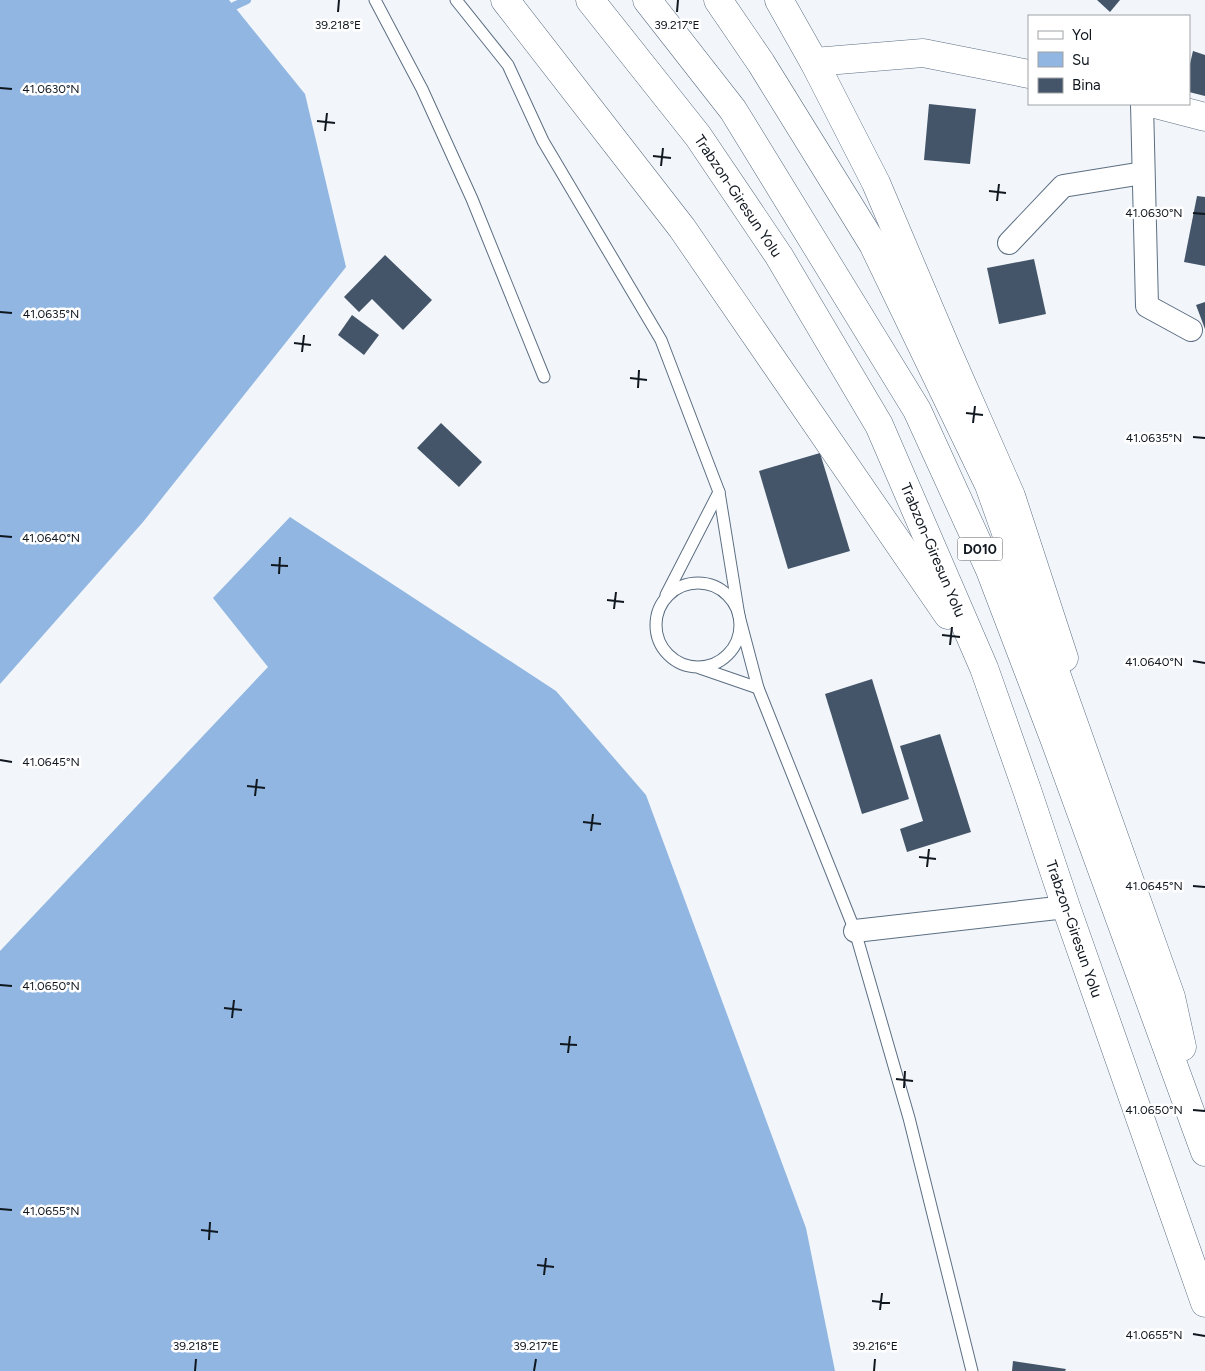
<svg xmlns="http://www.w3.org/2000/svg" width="1205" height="1371" font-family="Figtree,sans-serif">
<rect width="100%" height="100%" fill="#f2f6fb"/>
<g fill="#90b6e1">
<path d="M0 0H229L305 94 346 267 143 522 0 684Z"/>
<path d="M290 517 556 691 646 795 806 1228 835 1371H0V951L268 667 213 598Z"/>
</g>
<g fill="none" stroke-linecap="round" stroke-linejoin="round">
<path stroke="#90b6e1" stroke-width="8" d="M234 6 247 0"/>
</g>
<g fill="#445569">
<path d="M1097 0H1120L1110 12Z"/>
<path d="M1193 51 1205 55V96L1189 92V68Z"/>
<path d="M929 104 976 109 970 164 924 160Z"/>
<path d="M1197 196 1205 197V266L1184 262Z"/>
<path d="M385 255 432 300 403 330 372 299 359 312 344 297Z"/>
<path d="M1034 259 1046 314 999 324 987 268Z"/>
<path d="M1205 302V329L1196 305Z"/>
<path d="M352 315 379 335 364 355 338 335Z"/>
<path d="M441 423 482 462 459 487 417 448Z"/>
<path d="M820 453 850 551 788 569 759 471Z"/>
<path d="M872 679 909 799 862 814 825 694Z"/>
<path d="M940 734 971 832 907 852 900 829 923 821 900 746Z"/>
<path d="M1013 1361 1066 1369 1065 1371H1012Z"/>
</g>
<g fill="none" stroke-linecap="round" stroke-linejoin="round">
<defs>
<g id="service">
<path d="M375 0 422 89 472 199 544 377"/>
<path d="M456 0 508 65 543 141 661 340 719 492 739 616 758 688 855 931 909 1118 972 1371"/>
<circle cx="698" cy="625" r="42"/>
<path d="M666 595 719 492"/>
<path d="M700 668 758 688"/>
</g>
<g id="minor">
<path d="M1142 104 1147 306 1191 330"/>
<path d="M1009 243 1063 186 1143 173"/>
<path d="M855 931 1066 907"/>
</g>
<g id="tertiary">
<path d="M779 0 814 62 923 53 1029 74"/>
<path d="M814 62 876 183 946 348 1011 496 1064 658"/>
<path d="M1155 104 1205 117"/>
</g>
<g id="trunk">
<path d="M505 0 682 228 948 615"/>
<path d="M590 0 698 136 779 256 879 425 984 668 1027 790 1066 907 1205 1303"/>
<path d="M647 0 733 110 917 410 990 570 1054 738 1205 1152"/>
<path d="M718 0 761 63 873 244 989 485 1171 997 1182 1047"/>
</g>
</defs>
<use href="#service" stroke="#5c6e82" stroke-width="13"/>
<use href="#minor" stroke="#5c6e82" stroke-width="24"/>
<use href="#tertiary" stroke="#5c6e82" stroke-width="29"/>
<use href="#trunk" stroke="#5c6e82" stroke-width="29"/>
<use href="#service" stroke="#fff" stroke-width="11"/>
<use href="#minor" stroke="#fff" stroke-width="22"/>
<use href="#tertiary" stroke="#fff" stroke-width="28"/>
<use href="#trunk" stroke="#fff" stroke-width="28"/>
</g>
<path fill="none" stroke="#10171f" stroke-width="2" d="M338 12 339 0M677 12 678 0M0 88 12 89M317 121 335 123M325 131 327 113M653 156 671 158M661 166 663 148M989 191 1006 193M997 201 999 184M1193 213 1205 214M0 312 12 313M294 343 311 345M302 352 304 335M630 378 647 380M638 388 639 370M966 413 983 415M973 423 975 406M1193 437 1205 438M0 536 12 537M271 565 288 566M279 574 280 557M607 600 624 602M614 609 616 592M942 635 960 637M950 645 952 627M1193 661 1205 663M0 760 12 762M247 786 265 788M255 796 257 779M583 822 601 824M591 831 593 814M919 857 936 859M927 867 929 849M1193 886 1205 887M0 985 12 986M224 1008 242 1010M232 1018 234 1000M560 1044 577 1045M568 1053 570 1036M896 1079 913 1081M904 1088 905 1071M1193 1110 1205 1111M0 1209 12 1210M201 1230 218 1232M209 1240 210 1222M537 1265 554 1267M544 1275 546 1258M872 1301 890 1303M880 1310 882 1293M1193 1334 1205 1336M195 1371 196 1359M534 1371 536 1359M874 1371 875 1359"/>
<g text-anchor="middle" stroke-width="5" stroke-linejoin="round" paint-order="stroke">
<rect fill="#fff" stroke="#585d62" stroke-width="1" x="957.5" y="537.5" width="45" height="23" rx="4"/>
<g font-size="14" font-weight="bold" fill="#10171f">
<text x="980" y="554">D010</text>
</g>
<g font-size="15" fill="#10171f" stroke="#fff">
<text transform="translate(738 196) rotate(56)" y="5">Trabzon-Giresun Yolu</text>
<text transform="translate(933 550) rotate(67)" y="5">Trabzon-Giresun Yolu</text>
<text transform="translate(1074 929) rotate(71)" y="5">Trabzon-Giresun Yolu</text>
</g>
</g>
<g font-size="12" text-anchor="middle" fill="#10171f" stroke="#fff" stroke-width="5" stroke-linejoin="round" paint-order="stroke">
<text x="338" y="29">39.218°E</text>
<text x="677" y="29">39.217°E</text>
<text x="51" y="93">41.0630°N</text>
<text x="1154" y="217">41.0630°N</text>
<text x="51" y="318">41.0635°N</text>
<text x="1154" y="442">41.0635°N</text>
<text x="51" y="542">41.0640°N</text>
<text x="1154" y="666">41.0640°N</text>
<text x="51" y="766">41.0645°N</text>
<text x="1154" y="890">41.0645°N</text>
<text x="51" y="990">41.0650°N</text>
<text x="1154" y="1114">41.0650°N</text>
<text x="51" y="1215">41.0655°N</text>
<text x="1154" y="1339">41.0655°N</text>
<text x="196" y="1350">39.218°E</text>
<text x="536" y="1350">39.217°E</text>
<text x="875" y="1350">39.216°E</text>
</g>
<rect x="1028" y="15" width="162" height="90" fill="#ffffff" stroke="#9fa2a5"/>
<rect x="1038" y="31" width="25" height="8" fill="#ffffff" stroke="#9fa2a5"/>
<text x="1072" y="40" font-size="15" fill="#10171f">Yol</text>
<rect x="1038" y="52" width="25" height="15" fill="#90b6e1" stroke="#9fa2a5"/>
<text x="1072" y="65" font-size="15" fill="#10171f">Su</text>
<rect x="1038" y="78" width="25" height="15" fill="#445569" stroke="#9fa2a5"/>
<text x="1072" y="90" font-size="15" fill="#10171f">Bina</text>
</svg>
